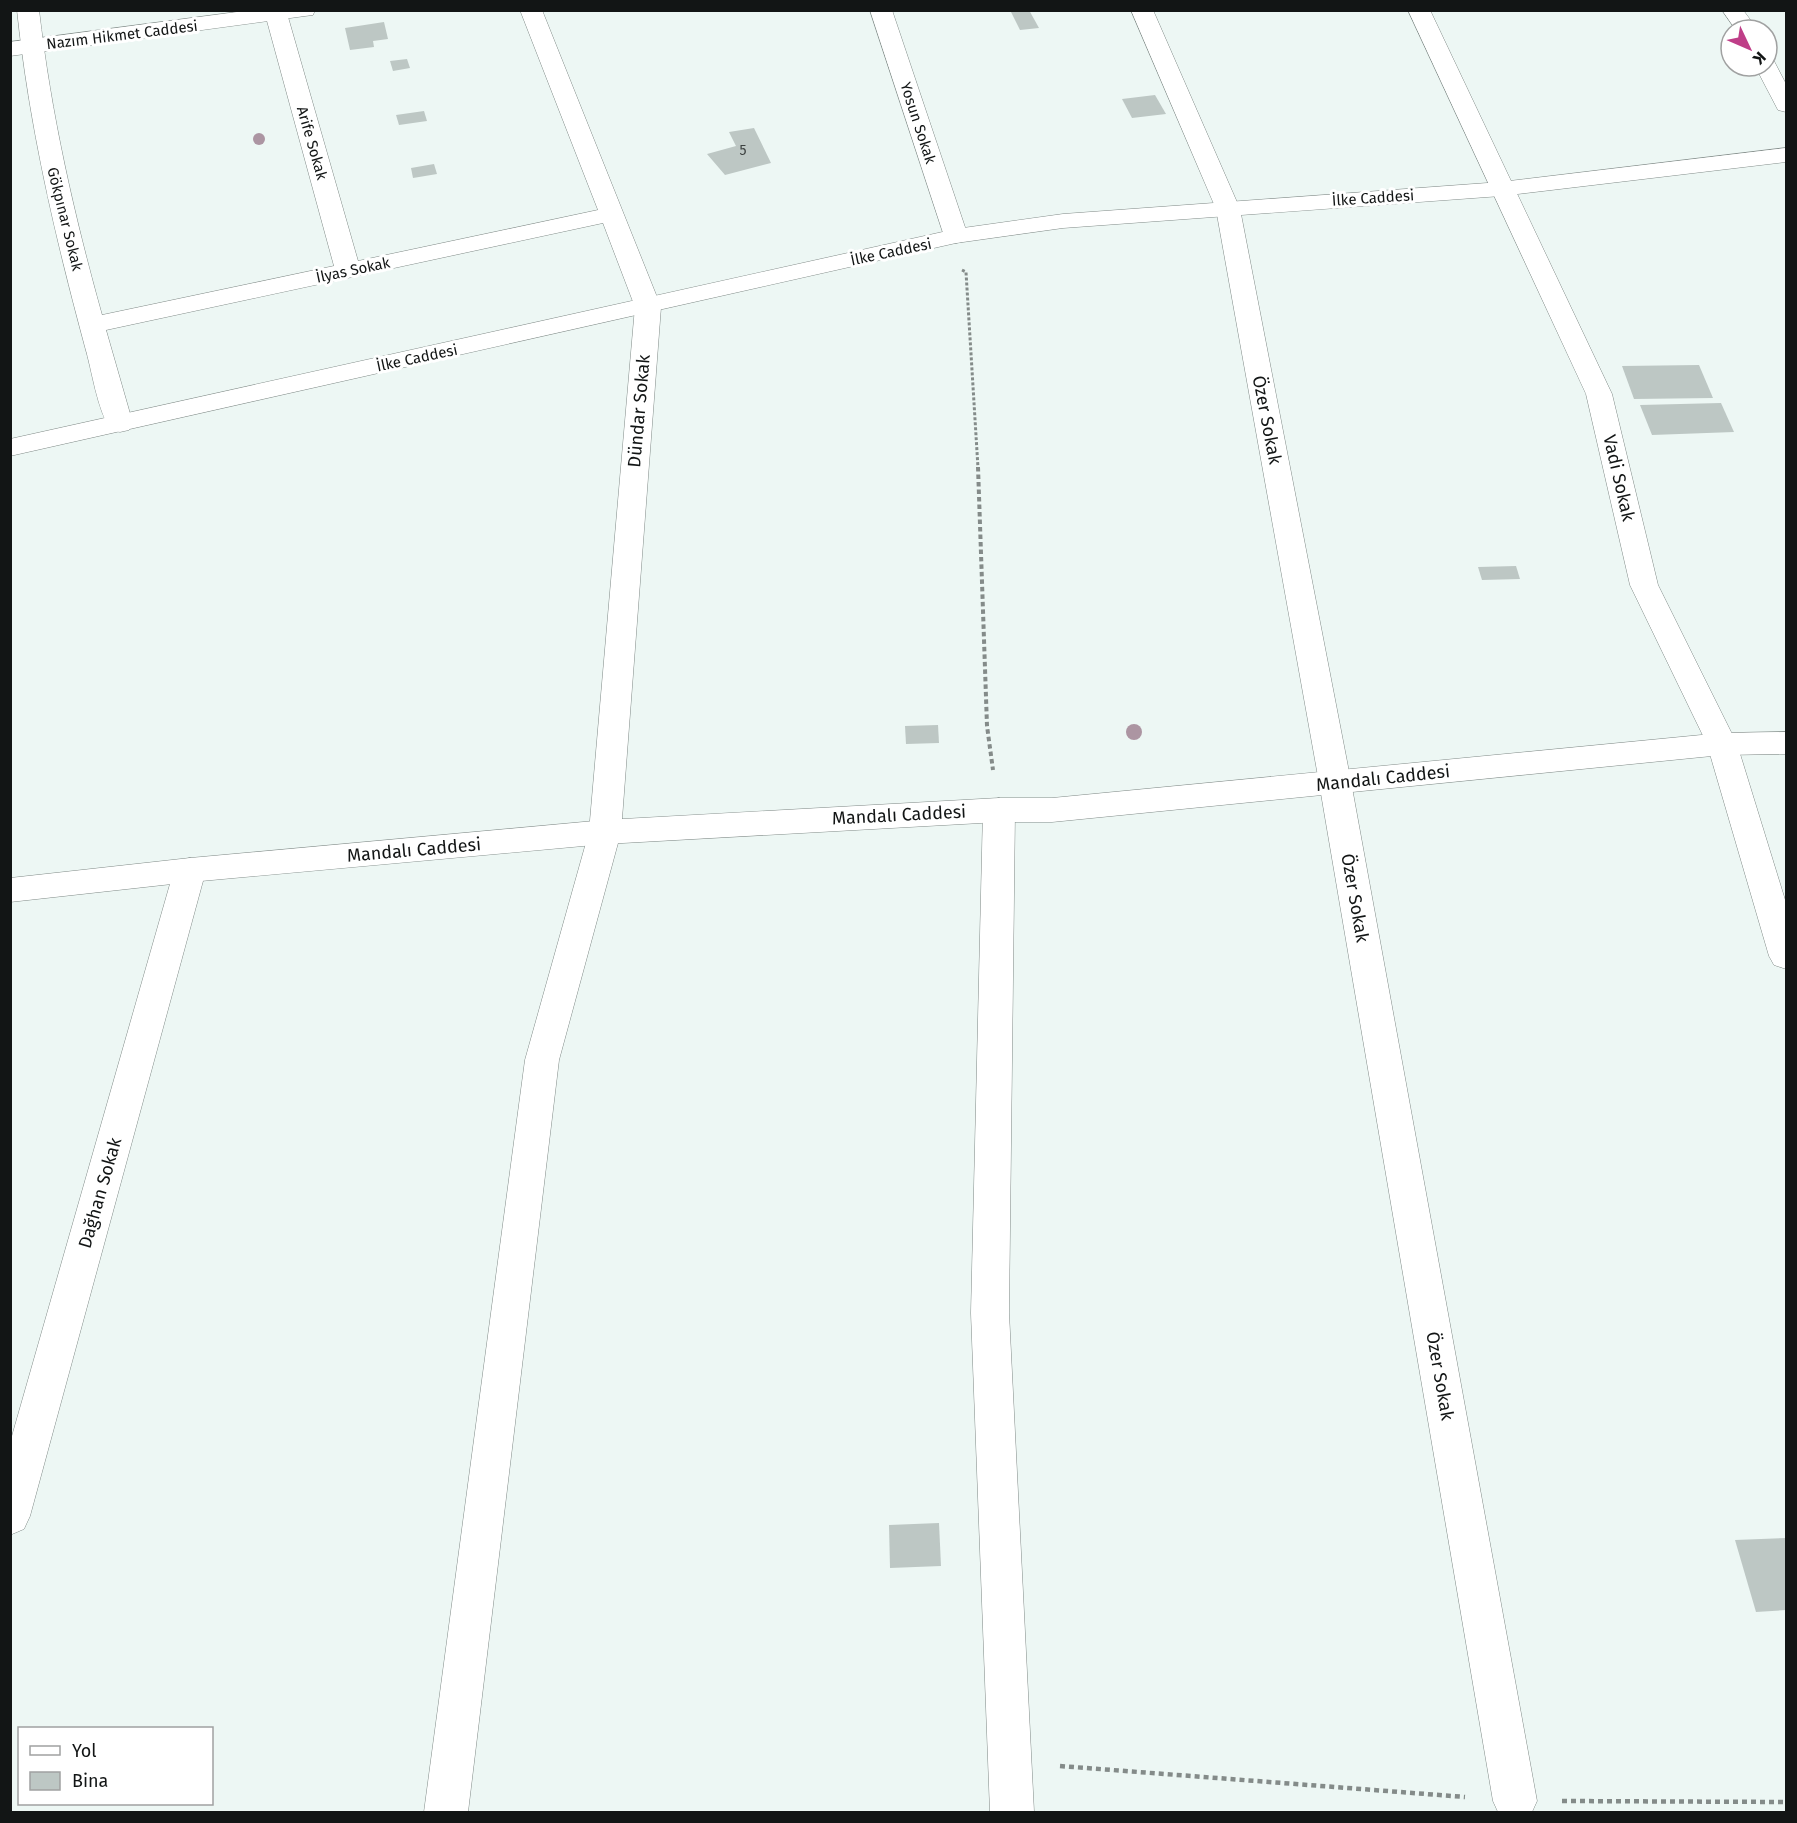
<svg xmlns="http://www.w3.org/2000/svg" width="1797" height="1823" font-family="'Fira Sans',sans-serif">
<rect width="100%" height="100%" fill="#edf7f4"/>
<g fill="#bdc7c4">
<path d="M1010 10H1029L1039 28 1020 30Z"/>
<path d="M384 22 388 39 373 41 374 47 350 50 345 28Z"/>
<path d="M407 59 410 68 393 71 390 61Z"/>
<path d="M1155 95 1166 114 1132 118 1122 99Z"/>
<path d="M424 111 427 121 399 125 396 115Z"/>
<path d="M754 128 771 163 725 175 707 154 736 146 729 132Z"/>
<path d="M434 164 437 174 413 178 411 168Z"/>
<path d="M1699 365 1713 398 1634 399 1622 366Z"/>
<path d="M1721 403 1734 432 1652 435 1640 405Z"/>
<path d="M1516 566 1520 579 1482 580 1478 567Z"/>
<path d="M938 725 939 743 906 744 905 726Z"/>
<path d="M939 1523 941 1566 890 1568 889 1525Z"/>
<path d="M1786 1538V1610L1756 1612 1735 1540Z"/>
</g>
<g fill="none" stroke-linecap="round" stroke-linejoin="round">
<defs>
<g id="minor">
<path d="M17 10H39C51 114 74 215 102 315L334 266 264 10H286L358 261 598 210 520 10H542L661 307 621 832 559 1060 468 1812H424L525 1060 589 832 635 307 603 223 106 330 133 424 129 430 120 432 111 430C97 410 92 370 85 347 55 236 29 125 17 10Z"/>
<path d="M870 10H892L968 236 965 241 956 243 947 241 944 236Z"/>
<path d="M1131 10H1153L1240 209 1351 782 1537 1801 1532 1812H1498L1493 1801 1319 782 1216 209Z"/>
<path d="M1408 10H1430L1612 394 1658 585 1737 744 1786 903V969L1774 965 1769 956 1707 744 1630 585 1586 394Z"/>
<path d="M999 798 1010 802 1015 810 1009 1313 1034 1812H990L971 1313 983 810 988 802Z"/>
<path d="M190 858 201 861 206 870 30 1516 24 1529 10 1535V1443L174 870 179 861Z"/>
</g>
<g id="tertiary">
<path d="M252 10H315L313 15 305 16 10 56V42Z"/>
<path d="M1722 10H1743L1758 30H1736Z"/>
<path d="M1767 60 1774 61 1786 84V112L1778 110 1755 66H1767Z"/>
<path d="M1786 148V162L1501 196 1063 228 956 243 10 456V439L956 229 1063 214 1501 182Z"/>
<path d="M1786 732V754L1722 755 1052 822H999L605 844 190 882 10 902V878L190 858 605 820 999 798H1052L1722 733Z"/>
</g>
</defs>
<use href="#minor" stroke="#808a87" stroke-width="1"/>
<use href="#tertiary" stroke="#808a87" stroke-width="1"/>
<path stroke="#848b89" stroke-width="3" stroke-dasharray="3 2" stroke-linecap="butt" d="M962 270 966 272 978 468"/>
<path stroke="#848b89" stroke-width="4" stroke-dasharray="4.5 3" stroke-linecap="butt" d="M978 467 987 726 993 770"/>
<g stroke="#848b89" stroke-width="4.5" stroke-dasharray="5 4" stroke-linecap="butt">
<path d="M1060 1766 1465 1797"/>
<path d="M1562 1801 1786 1802"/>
</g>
<use href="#minor" fill="#fff" fill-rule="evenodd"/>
<use href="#tertiary" fill="#fff" fill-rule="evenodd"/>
</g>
<g fill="#ac95a2">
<circle cx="259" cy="139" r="6"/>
<circle cx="1134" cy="732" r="8"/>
</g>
<g text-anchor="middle" stroke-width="6" stroke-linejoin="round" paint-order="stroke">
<g font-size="14" fill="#3d4241">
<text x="743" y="155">5</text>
</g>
<g font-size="15" fill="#121515" stroke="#fff">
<text transform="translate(122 35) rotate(-7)" y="5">Nazım Hikmet Caddesi</text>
<text transform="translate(918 123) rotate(72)" y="5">Yosun Sokak</text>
<text transform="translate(312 143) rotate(74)" y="5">Arife Sokak</text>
<text transform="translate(1373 198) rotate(-4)" y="5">İlke Caddesi</text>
<text transform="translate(65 219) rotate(76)" y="5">Gökpınar Sokak</text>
<text transform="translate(891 252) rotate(-12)" y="5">İlke Caddesi</text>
<text transform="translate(353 270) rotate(-12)" y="5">İlyas Sokak</text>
<text transform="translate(417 358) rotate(-12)" y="5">İlke Caddesi</text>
</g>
<g font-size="18" fill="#121515" stroke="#fff">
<text transform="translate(639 411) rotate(-85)" y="6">Dündar Sokak</text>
<text transform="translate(1267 420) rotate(79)" y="6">Özer Sokak</text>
<text transform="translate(1619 478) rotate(77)" y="6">Vadi Sokak</text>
<text transform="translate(1383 778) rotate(-6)" y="6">Mandalı Caddesi</text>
<text transform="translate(899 815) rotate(-3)" y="6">Mandalı Caddesi</text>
<text transform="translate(414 850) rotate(-5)" y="6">Mandalı Caddesi</text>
<text transform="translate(1355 898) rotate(80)" y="6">Özer Sokak</text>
<text transform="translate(100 1193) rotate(-74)" y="6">Dağhan Sokak</text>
<text transform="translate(1440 1376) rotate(80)" y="6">Özer Sokak</text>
</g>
</g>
<rect width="1797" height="1823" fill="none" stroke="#121515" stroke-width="24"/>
<rect x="18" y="1727" width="195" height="78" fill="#ffffff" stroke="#a0a1a1" stroke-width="1.5"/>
<rect x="30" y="1746" width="30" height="9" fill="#ffffff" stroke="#a0a1a1" stroke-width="1.5"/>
<text x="72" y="1757" font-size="18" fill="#121515">Yol</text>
<rect x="30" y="1772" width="30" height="18" fill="#bdc7c4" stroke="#a0a1a1" stroke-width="1.5"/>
<text x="72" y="1787" font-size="18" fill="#121515">Bina</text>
<g transform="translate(1749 48) rotate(134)"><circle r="28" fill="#ffffff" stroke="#a0a1a1" stroke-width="1.5"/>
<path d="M0-4.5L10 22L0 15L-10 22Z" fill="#bf3e88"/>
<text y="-9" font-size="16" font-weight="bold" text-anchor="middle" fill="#121515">K</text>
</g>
</svg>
